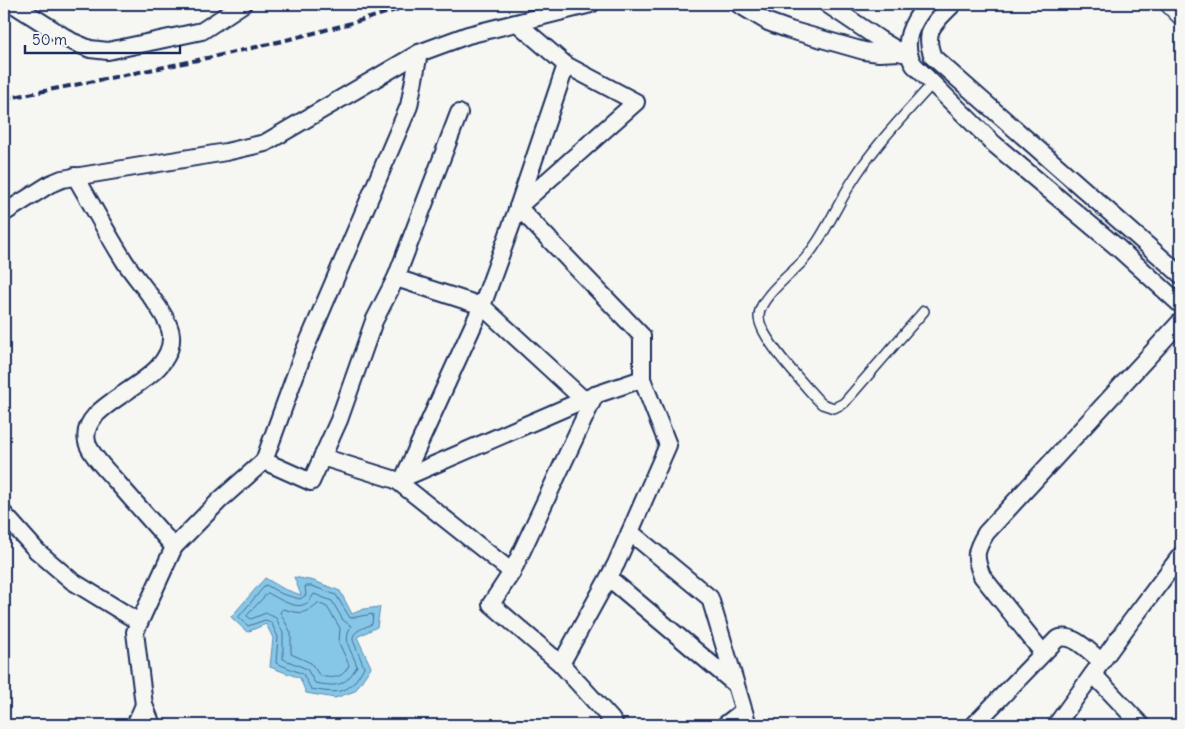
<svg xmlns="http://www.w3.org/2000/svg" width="1185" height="729" font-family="Delius,sans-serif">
<rect width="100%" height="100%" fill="#f6f6f2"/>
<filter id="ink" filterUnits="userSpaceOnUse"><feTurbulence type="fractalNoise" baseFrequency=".02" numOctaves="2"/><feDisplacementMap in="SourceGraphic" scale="10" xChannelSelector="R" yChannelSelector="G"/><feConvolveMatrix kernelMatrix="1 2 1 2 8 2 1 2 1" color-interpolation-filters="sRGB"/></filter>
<g filter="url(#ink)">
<path fill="#86c7e7" stroke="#5b8ab0" d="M294 577 314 581 340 591 352 614 364 609 380 607 377 627 357 637 371 667 355 691 335 698 306 693 300 678 270 667 273 638 266 624 247 632 231 617 265 578 284 589 301 595Z"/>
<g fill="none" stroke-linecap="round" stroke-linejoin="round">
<g stroke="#466c95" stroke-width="1">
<path d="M266 585 282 594 300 599 306 595 305 586H312L336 595 350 618 373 614 372 624C365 628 352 630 353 640L364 667C349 695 340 694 311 689L303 674 276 663 278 637 271 622 265 620 248 626 239 617Z"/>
<path d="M268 593C278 598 296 611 307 603 310 601 312 597 314 594L332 601 343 620 351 626C342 642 352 651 357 666 345 687 337 687 315 683L307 669 283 659V633L276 618 266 613 251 619 247 616Z"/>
<path d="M318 603 327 607 340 628 339 643 349 665C343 678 334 679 320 676L311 663 291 654V633L280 612 283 609C300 614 304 615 318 603Z"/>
</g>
<defs>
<g id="lane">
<path d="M1163 4 1181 22"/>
<path d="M924 311 844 403 834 408 822 404 817 399C803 383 758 336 759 316 759 298 791 274 803 261 825 236 837 204 855 177 877 143 906 113 933 83"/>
</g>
<g id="street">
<path d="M13 4 71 41 90 49 108 51 202 31 243 4"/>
<path d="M738 4 768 22 790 30 864 51 879 53 901 52"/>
<path d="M827 4 879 39 902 53"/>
<path d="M927 4C912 22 900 43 914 65L994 144 1117 247 1181 305"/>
<path d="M953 4C935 23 922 30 933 57L1181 275"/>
<path d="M517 23 566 65"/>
<path d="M75 176C92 204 107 234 125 262 136 279 170 316 171 335 175 386 77 399 87 442 90 454 108 472 116 481 135 503 155 525 174 547"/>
<path d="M518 207 642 336V379"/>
<path d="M4 213 50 184 62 179 226 152 265 143 419 53"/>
<path d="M396 278 482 306 584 400"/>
<path d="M322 457 396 480 512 572 595 395"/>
<path d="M264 461 303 354 409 106 419 53 468 35 591 4"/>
<path d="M404 477 482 306 518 207 566 65 636 102 518 207"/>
<path d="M401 479 595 395 642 379 668 445 616 564 561 664 611 719 615 725"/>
<path d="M4 514 37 551 72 581 139 622"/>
<path d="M630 532 710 598 748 725"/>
<path d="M512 572 491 604 561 664"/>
<path d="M609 578 735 684"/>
<path d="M1043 653 982 576C974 556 975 551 986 533L1181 321"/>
<path d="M1093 674 1141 725"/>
<path d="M135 725 144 705"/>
<path d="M152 725 144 705 135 632 174 547 220 500 264 461 311 482 339 420 374 321 396 278 459 113"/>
<path d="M725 725 743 711"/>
<path d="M974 725 1057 639C1073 632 1089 652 1102 662"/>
<path d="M1056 725 1126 628 1181 555"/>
</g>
</defs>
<use href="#lane" stroke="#1b2f5e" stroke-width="12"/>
<use href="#street" stroke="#1b2f5e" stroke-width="20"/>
<use href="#lane" stroke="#f6f6f2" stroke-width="9"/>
<use href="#street" stroke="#f6f6f2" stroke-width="16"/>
<path stroke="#1b2f5e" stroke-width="4" stroke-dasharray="8 4" stroke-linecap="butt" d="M4 99C142 71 281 47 415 4"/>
</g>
</g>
<rect width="1185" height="729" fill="none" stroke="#f6f6f2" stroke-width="20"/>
<rect x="10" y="10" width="1165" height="709" fill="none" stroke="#1b2f5e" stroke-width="2" filter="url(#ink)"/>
<path d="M25 45v8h155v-8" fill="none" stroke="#1b2f5e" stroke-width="2.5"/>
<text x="32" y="45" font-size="15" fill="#1b2f5e" stroke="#f6f6f2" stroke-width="4" paint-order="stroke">50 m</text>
</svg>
